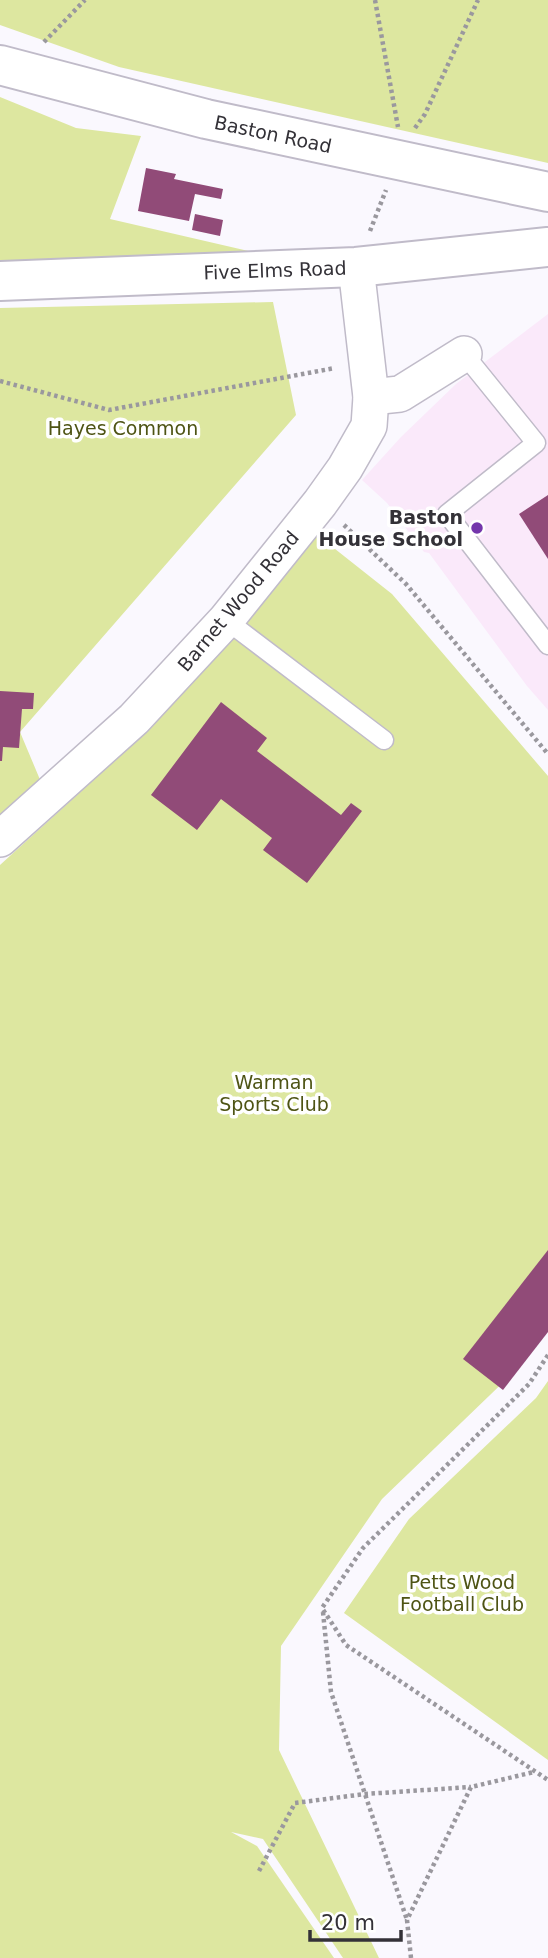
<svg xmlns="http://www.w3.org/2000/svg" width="548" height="1958" font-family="'DejaVu Sans',sans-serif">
<rect width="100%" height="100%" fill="#faf8fe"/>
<path fill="#fae9fa" d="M548 314V710L527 686 429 553 424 552 387 503 362 480 401 437 456 384Z"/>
<g fill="#dde7a0">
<path d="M0 0H548V163L119 67 0 25Z"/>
<path d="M0 97 76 128 141 136 110 219 257 253 0 266Z"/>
<path d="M273 302 296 415 20 732 41 782 0 818V308Z"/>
<path d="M306 526 392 594 548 776V1320L515 1371 382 1499 281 1646 279 1750 379 1958H343L263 1839 231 1832 257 1846 334 1958H0V865L153 726Z"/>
<path d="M548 1381V1760L344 1613 409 1519 536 1398Z"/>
</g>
<g fill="#914b78">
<path d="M146 168 176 174 174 179 223 189 221 199 195 194 189 221 138 211Z"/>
<path d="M195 214 223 220 220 236 192 230Z"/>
<path d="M548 495V559L519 514Z"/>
<path d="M0 691 34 693 33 709H22L19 748 3 747 2 761H0Z"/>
<path d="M221 702 267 738 257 751 341 815 351 803 362 811 307 883 263 850 272 838 221 799 197 830 151 795Z"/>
<path d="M548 1250V1332L503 1390 463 1359Z"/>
</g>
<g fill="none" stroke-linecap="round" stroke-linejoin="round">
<defs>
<g id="service">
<path d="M464 354 536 443 447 514 548 645"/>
<path d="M226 620 384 740"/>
</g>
<g id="minor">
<path d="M371 397 400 394 464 354"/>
<path d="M0 839 134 719 226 620 320 503 345 468 369 426 371 397 356 267"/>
</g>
<path id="tertiary" d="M0 281 356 267 548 247"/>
<path id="secondary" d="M0 65 206 119 548 192"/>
</defs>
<use href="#service" stroke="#c0bbc9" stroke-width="21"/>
<use href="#minor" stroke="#c0bbc9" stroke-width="38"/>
<use href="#tertiary" stroke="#c0bbc9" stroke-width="42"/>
<use href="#secondary" stroke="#c0bbc9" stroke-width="42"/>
<g stroke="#9a989e" stroke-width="4.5" stroke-dasharray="3.5 3.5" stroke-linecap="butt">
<path d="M375 0 398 127"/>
<path d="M44 42 85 0"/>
<path d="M415 128 425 114 478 0"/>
<path d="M370 231 386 190"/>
<path d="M0 381 109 410 335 368"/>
<path d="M344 525 406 584 548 754"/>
<path d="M548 1355 529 1384 363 1548 322 1608 346 1645 548 1780"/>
<path d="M323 1612 331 1692 407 1920"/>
<path d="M259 1871 295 1803 365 1794 471 1787"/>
<path d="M411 1958 407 1920 471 1787 534 1772"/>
</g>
<use href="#service" stroke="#fff" stroke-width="18"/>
<use href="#minor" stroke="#fff" stroke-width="35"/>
<use href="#tertiary" stroke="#fff" stroke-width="38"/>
<use href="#secondary" stroke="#fff" stroke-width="38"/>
</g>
<circle fill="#7436ab" stroke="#fff" stroke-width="2.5" cx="477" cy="528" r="7"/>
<g text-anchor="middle" stroke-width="7" stroke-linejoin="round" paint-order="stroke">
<g font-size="19" fill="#333137" stroke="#fff">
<text transform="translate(273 134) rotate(12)" y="7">Baston Road</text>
<text transform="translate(275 270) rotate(-2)" y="7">Five Elms Road</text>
<text transform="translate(238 601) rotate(-50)" y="7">Barnet Wood Road</text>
</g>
<g font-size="19" fill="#4e5414" stroke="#fff">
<text x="123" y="435">Hayes Common</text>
<text x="274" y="1089">Warman<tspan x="274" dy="22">Sports Club</tspan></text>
<text x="462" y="1589">Petts Wood<tspan x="462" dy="22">Football Club</tspan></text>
</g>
<g font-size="19" font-weight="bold" fill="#333137" stroke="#fff" text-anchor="end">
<text x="463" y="524">Baston<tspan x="463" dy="22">House School</tspan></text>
</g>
</g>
<path d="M310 1930v10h91v-10" fill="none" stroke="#333137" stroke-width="3.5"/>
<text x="321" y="1930" font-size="21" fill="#333137" stroke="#ffffff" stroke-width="5" paint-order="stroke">20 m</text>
</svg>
